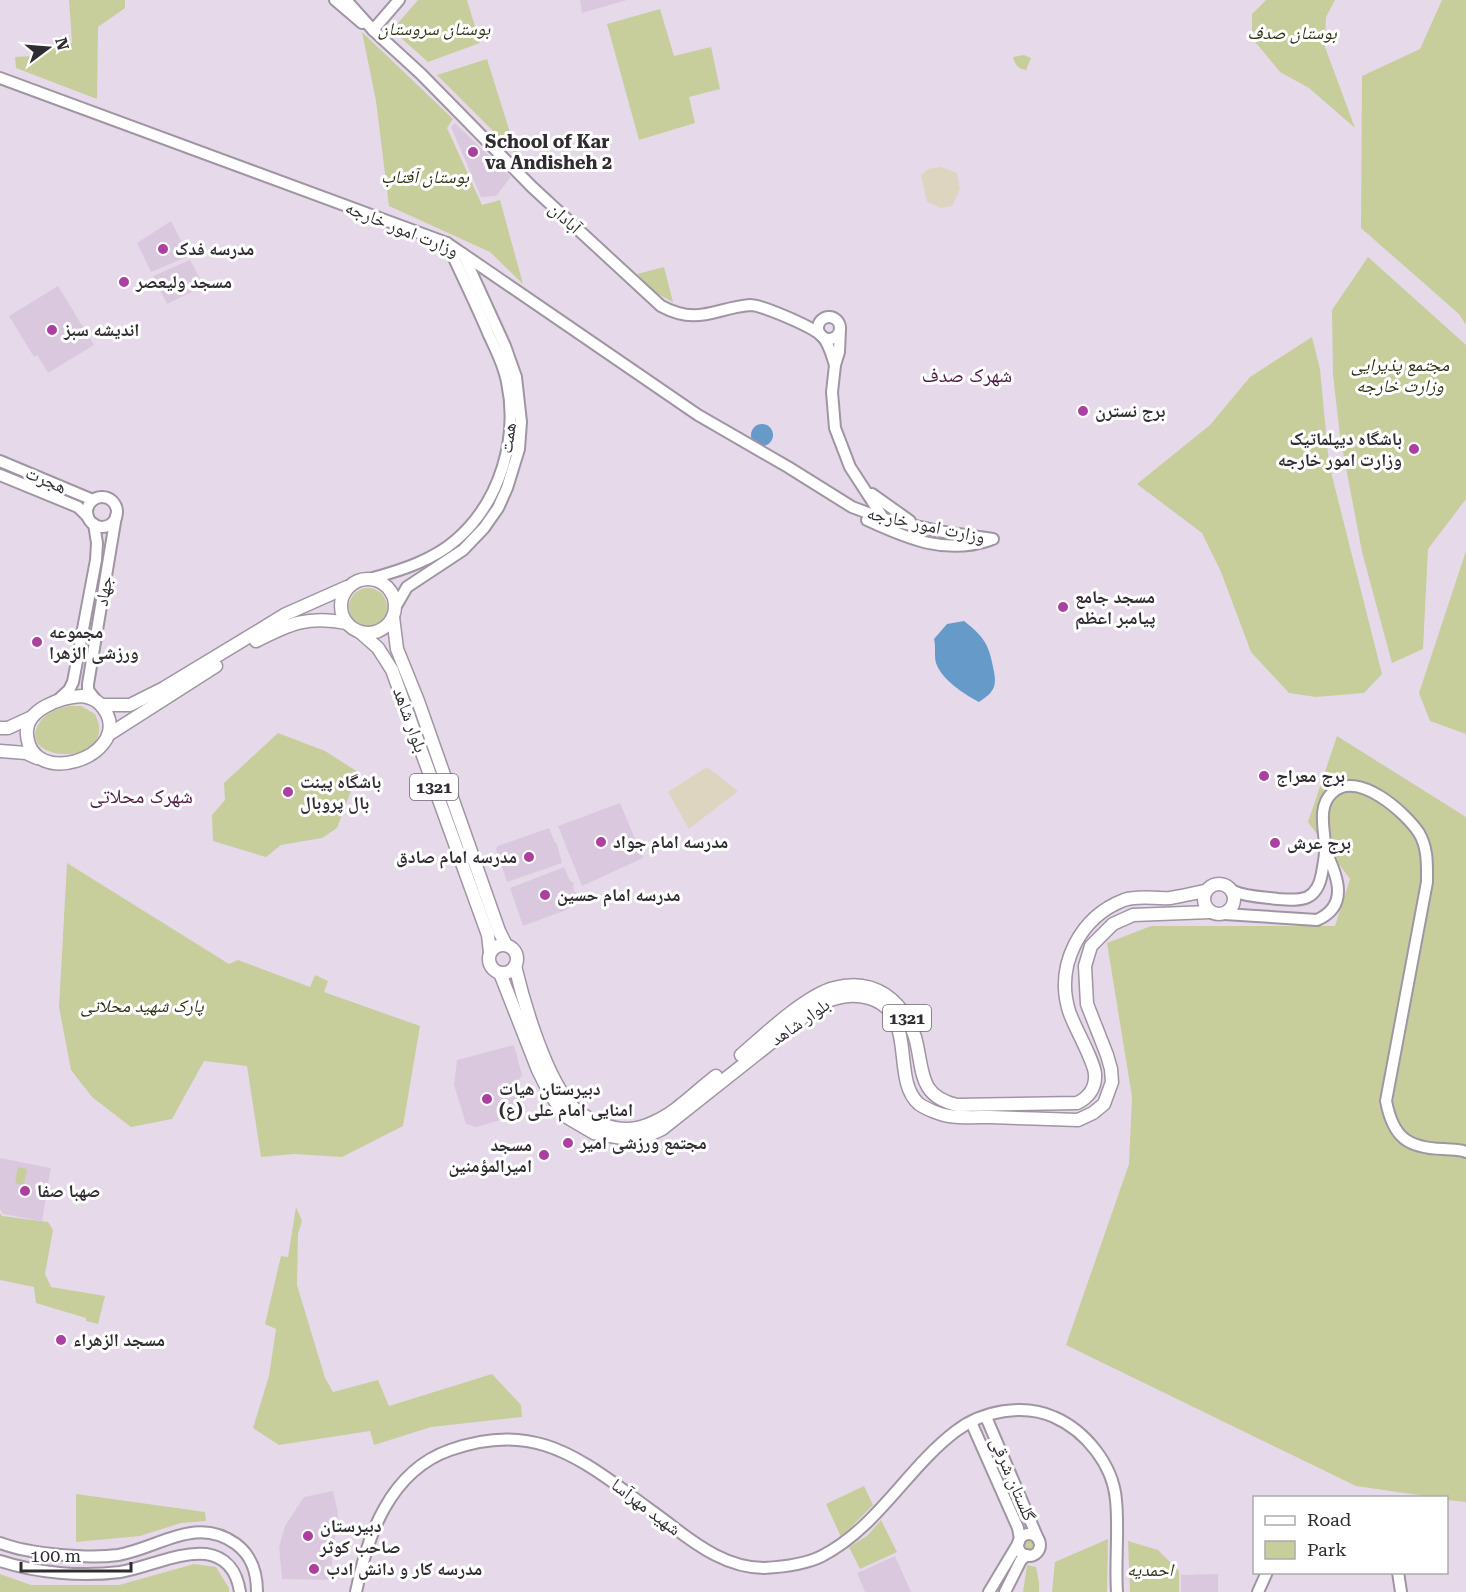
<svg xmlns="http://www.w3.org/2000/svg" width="1466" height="1592" font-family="'Roboto Serif','Noto Naskh Arabic',serif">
<rect width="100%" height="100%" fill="#e6daea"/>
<g fill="#ded5c0">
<path d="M941 167 957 173 960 189 952 206 941 208 927 202 921 175 928 169Z"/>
<path d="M707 767 738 791 689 829 668 792Z"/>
</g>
<g fill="#dac9de">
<path d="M580 0H627L582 13Z"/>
<path d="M455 123 511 177 496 196 481 197 451 127Z"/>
<path d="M171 221 189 256 151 272 137 243Z"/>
<path d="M190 260 204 286 167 304 153 276Z"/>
<path d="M58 286 94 345 48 373 37 355 34 357 9 316Z"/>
<path d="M620 803 643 858 582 886 558 826Z"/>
<path d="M549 828 555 842 557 844 562 863 507 882 496 849 498 846Z"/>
<path d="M564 867 570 881 574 883 573 888 581 901 566 910 523 926 510 888Z"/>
<path d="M514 1045 522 1075 518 1081 512 1083 521 1114 476 1127 466 1124 454 1085 457 1060Z"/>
<path d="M0 1158 51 1168 48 1184 52 1187 50 1196 46 1197 42 1221 3 1214 0 1209Z"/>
<path d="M333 1491 338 1513 330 1580 282 1579 279 1547 285 1526 304 1497Z"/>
<path d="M895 1556 911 1592H865L857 1573Z"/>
<path d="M1218 1574V1592H1181V1575Z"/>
</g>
<g fill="#c8cd9c">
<path d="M69 0H125V8L98 27 97 99 16 68 15 57 35 56V46L72 43Z"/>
<path d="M418 0H467L480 43 428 62 392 30Z"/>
<path d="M1266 0H1335L1326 17 1325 47 1355 128 1309 88 1280 72 1252 38V14Z"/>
<path d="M1442 0H1466V325L1459 314 1361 228 1362 76 1420 49Z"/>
<path d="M660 9 674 56 711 47 720 89 689 97 695 123 639 140 607 24Z"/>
<path d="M362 32 453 119 447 128 482 205 500 200 523 284 490 252 389 206 376 101Z"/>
<path d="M1024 55 1031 58 1026 70C1018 69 1015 65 1013 57Z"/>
<path d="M487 59 517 155 437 75Z"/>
<path d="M1368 257 1466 345V499L1428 549 1423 649 1392 663 1362 552 1340 436 1333 374 1332 310Z"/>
<path d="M664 267 673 302 654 292 637 274Z"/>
<path d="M1312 337 1320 369 1329 464 1382 674 1364 693 1316 697 1289 693 1251 652 1221 572 1202 533 1137 484 1210 425 1250 377Z"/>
<path d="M1466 551V734L1430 721 1419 693Z"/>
<circle cx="368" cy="607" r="19"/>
<path d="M69 706H81L95 714C121 767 17 764 38 725 45 713 56 709 69 706Z"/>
<path d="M278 733 325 751 358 772 337 828 322 838 281 845 266 857 213 841 212 815 225 800 224 783Z"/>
<path d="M1337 736 1466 817V1502L1447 1500 1446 1498 1432 1497 1356 1486 1066 1345 1129 1164 1132 1097 1107 943 1151 926H1335L1350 879 1308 822Z"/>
<path d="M67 863 229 964 238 960 310 987 315 975 328 981 324 992 420 1026 403 1126 342 1157 294 1154 261 1157 247 1066 204 1061 172 1119 131 1127 92 1097 71 1070 59 1007Z"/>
<path d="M18 1167 27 1169 24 1185 15 1183Z"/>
<path d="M296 1207 302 1221 298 1234 297 1285 325 1378 333 1392 378 1380 389 1406 492 1374 521 1405 522 1417 431 1427 374 1445 370 1431 279 1445 253 1428 269 1376 276 1329 265 1324 281 1256 288 1257Z"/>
<path d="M0 1213 2 1216 48 1222 53 1230 45 1274 51 1287 105 1296 98 1324 86 1321V1318L36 1303 34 1287 0 1280Z"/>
<path d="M864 1486 873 1505 841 1537 826 1504Z"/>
<path d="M76 1494 205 1512 206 1521 181 1523 140 1536 76 1542Z"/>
<path d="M881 1520 897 1552 860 1569 849 1547 867 1536Z"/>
<circle cx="1029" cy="1545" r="9"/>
<path d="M1108 1539 1107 1592H1052L1055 1562Z"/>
<path d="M1128 1541 1158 1550 1179 1571V1592H1130Z"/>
<path d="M194 1564 216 1567 229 1588V1592H0V1574L31 1585H119Z"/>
<path d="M1027 1565 1036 1567 1039 1582V1592H1023Z"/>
</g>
<g fill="#669ac9">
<circle cx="762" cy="435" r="11"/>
<path d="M964 621C983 636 989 644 993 667 997 685 996 691 979 702 964 694 942 680 936 663 934 657 936 647 934 639L947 624Z"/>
</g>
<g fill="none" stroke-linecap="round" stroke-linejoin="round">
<defs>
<g id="secondary">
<path d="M335 0 362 23"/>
<path d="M346 0 373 30 421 74 532 187 661 306C698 326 715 308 750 305 762 305 813 327 822 336 829 343 832 356 835 365"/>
<path d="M373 30 399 0"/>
<path d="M0 78 447 243 698 415 788 467 852 507 884 519 944 532 993 539"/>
<circle cx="829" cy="328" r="11"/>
<path d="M840 329 839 352 835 365 832 392 835 428 850 467 885 521"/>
<path d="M0 461 93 500"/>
<path d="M0 475 78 507 88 517"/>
<path d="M872 494 910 521"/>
<circle cx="102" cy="512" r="15"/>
<path d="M867 520C908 539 946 555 990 540"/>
<path d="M373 578C402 570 433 560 456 540 500 502 519 438 507 382 504 365 496 350 489 335 476 304 461 274 447 243"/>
<path d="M396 606 407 587 463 550 484 528 498 508 507 488 519 449 521 422 516 377 505 346 463 254"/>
<path d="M95 699 88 690V684L116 516"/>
<path d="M57 701 69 690 73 682 96 560 97 543 94 524"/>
<path d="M1233 891C1247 897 1262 897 1278 899 1302 901 1317 901 1322 873 1323 866 1325 858 1325 851 1326 833 1316 808 1332 793 1357 769 1405 812 1419 833 1428 848 1427 865 1427 882L1386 1101C1393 1137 1407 1148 1443 1149 1451 1150 1459 1149 1466 1152"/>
<path d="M1224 914 1317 920C1349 906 1338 877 1326 852"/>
<path d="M986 1417 1039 1541"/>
<path d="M971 1422 1018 1528 1020 1539"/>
<circle cx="1029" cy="1545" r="11"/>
<path d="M0 1543C28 1554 88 1559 118 1555 159 1548 196 1515 236 1544 252 1556 257 1572 257 1592"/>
<path d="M0 1561C37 1573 81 1577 120 1572 146 1568 179 1551 206 1554 227 1557 237 1572 240 1592"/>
<path d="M1398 1572 1401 1592"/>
<path d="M356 1592C367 1536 390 1471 450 1450 525 1423 570 1450 629 1494 643 1505 658 1515 672 1526 699 1547 729 1568 764 1568 782 1567 806 1564 822 1556 878 1527 907 1468 956 1431 982 1411 1024 1403 1054 1417 1086 1431 1113 1465 1116 1500 1119 1530 1115 1562 1117 1592"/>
<path d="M989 1592 1019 1542"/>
<path d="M1005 1592 1021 1560 1027 1555"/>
<path d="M1258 1592 1267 1572"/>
</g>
<g id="primary">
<circle cx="368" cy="606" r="27"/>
<path d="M393 617 397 649 418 701 499 931 506 945"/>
<path d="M361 633 378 648 392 670 488 935 490 952"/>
<path d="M256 641C289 624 308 615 347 623"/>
<path d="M82 696C95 698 101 703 107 714 127 757 32 789 27 735 24 709 62 697 82 696Z"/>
<path d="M101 705H130L164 688 286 614 347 587"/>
<path d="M0 728H8L32 717"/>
<path d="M108 735 216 666"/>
<path d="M0 751 26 753 37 758"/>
<circle cx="1219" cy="899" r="15"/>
<circle cx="503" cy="959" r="14"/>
<path d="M515 966C524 1004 547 1082 574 1108 582 1116 592 1120 602 1124 620 1131 636 1131 654 1122 677 1112 696 1091 716 1076"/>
<path d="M500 973 538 1070 549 1092 565 1116 594 1133 622 1138 647 1136 662 1129 820 1004C836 997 851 993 869 998 919 1012 890 1079 919 1104 926 1109 941 1115 949 1116 962 1118 977 1117 990 1117 1019 1118 1049 1119 1078 1120L1093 1113 1104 1104 1112 1082 1111 1069 1107 1055 1087 1004 1085 966 1091 946 1113 924 1133 915 1210 912"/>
<path d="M741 1055C763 1036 806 995 834 988 874 977 903 1000 915 1037 924 1069 917 1096 957 1105L1077 1103C1088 1098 1096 1088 1095 1074 1094 1060 1074 1027 1069 1011 1055 965 1080 917 1124 900 1139 895 1155 899 1170 898 1182 896 1194 893 1206 891"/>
</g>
</defs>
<use href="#secondary" stroke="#a095a3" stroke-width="14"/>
<use href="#primary" stroke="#a095a3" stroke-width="15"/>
<use href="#secondary" stroke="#fff" stroke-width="10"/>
<use href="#primary" stroke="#fff" stroke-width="12"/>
</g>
<g fill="#ab40a1" stroke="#fff" stroke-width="2">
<circle cx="473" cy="152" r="6"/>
<circle cx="163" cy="249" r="6"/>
<circle cx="124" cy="282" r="6"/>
<circle cx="52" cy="330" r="6"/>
<circle cx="1083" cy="411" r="6"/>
<circle cx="1414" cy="449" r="6"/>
<circle cx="1063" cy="607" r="6"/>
<circle cx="37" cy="642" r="6"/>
<circle cx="1264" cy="776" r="6"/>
<circle cx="288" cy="792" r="6"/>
<circle cx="601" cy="842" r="6"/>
<circle cx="1275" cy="843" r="6"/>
<circle cx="529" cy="857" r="6"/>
<circle cx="545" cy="895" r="6"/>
<circle cx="487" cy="1099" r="6"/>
<circle cx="568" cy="1143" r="6"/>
<circle cx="544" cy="1155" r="6"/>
<circle cx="25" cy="1191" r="6"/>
<circle cx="61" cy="1340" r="6"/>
<circle cx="308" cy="1536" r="6"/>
<circle cx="314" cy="1569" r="6"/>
</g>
<g text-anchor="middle" stroke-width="6" stroke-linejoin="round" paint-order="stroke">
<g fill="#fff" stroke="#6e6b70" stroke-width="1.5">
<rect x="410" y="774" width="48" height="26" rx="4.5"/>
<rect x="883" y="1005" width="48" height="26" rx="4.5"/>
</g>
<g font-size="16" font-weight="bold" fill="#302c32">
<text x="434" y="793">1321</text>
<text x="907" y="1024">1321</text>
</g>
<g font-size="18" font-style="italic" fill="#2e3012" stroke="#fff">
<text x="434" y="35">بوستان سروستان</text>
<text x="1292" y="39">بوستان صدف</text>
<text x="425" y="183">بوستان آفتاب</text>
<text x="1400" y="371">مجتمع پذیرایی<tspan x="1400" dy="21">وزارت خارجه</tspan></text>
<text x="142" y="1012">پارک شهید محلاتی</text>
<text x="1150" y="1576">احمدیه</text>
</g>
<g font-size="18" font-weight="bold" fill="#302c32" stroke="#fff" text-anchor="start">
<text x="485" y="148">School of Kar<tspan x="485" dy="21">va Andisheh 2</tspan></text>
<text x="175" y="255">مدرسه فدک</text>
<text x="136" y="288">مسجد ولیعصر</text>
<text x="64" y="336">اندیشه سبز</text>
<text x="1095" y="417">برج نسترن</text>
<text x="1402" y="445" text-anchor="end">باشگاه دیپلماتیک<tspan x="1402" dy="21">وزارت امور خارجه</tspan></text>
<text x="1075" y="603">مسجد جامع<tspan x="1075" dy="21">پیامبر اعظم</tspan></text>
<text x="49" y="638">مجموعه<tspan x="49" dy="21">ورزشی الزهرا</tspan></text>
<text x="1276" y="782">برج معراج</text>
<text x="300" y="788">باشگاه پینت<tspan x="300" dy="21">بال پروبال</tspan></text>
<text x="613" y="848">مدرسه امام جواد</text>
<text x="1287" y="849">برج عرش</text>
<text x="517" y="863" text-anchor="end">مدرسه امام صادق</text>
<text x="557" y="901">مدرسه امام حسین</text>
<text x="499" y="1095">دبیرستان هیات<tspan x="499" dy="21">امنایی امام علی (ع)</tspan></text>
<text x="580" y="1149">مجتمع ورزشی امیر</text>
<text x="532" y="1151" text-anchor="end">مسجد<tspan x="532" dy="21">امیرالمؤمنین</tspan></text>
<text x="37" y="1197">صهبا صفا</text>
<text x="73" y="1346">مسجد الزهراء</text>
<text x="320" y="1532">دبيرستان<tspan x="320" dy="21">صاحب كوثر</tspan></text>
<text x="326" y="1575">مدرسه کار و دانش ادب</text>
</g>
<g font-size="18" fill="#302c32" stroke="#fff">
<text transform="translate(565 218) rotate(43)" y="6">آبادان</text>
<text transform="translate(402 229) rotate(22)" y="6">وزارت امور خارجه</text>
<text transform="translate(508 438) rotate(-82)" y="6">همت</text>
<text transform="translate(46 480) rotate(23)" y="6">هجرت</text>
<text transform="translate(926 525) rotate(12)" y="6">وزارت امور خارجه</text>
<text transform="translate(104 591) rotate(-80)" y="6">جهاد</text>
<text transform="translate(410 720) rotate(70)" y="6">بلوار شاهد</text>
<text transform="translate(800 1022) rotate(-35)" y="6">بلوار شاهد</text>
<text transform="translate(1013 1479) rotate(67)" y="6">گلستان شرقی</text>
<text transform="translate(646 1507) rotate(37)" y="6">شهید مهرآسا</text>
</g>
<g font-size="20" fill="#4e1a49" stroke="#fff">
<text x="967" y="382">شهرک صدف</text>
<text x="141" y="803">شهرک محلاتی</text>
</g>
</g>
<rect x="1253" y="1496" width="195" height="78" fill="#ffffff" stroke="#acabad" stroke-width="1.5"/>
<rect x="1265" y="1516" width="30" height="9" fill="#ffffff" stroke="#acabad" stroke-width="1.5"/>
<text x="1307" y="1526" font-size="18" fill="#302c32">Road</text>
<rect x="1265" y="1541" width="30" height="18" fill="#c8cd9c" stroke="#acabad" stroke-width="1.5"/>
<text x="1307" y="1556" font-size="18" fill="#302c32">Park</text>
<g transform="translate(48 48) rotate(74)" stroke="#ffffff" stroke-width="4.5" paint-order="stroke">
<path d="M0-4.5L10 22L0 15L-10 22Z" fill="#302c32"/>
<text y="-9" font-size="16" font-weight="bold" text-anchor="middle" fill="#302c32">N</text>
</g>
<path d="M21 1562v9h110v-9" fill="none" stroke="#302c32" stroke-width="3"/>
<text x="30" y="1562" font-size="18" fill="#302c32" stroke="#ffffff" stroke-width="4.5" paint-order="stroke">100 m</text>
</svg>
